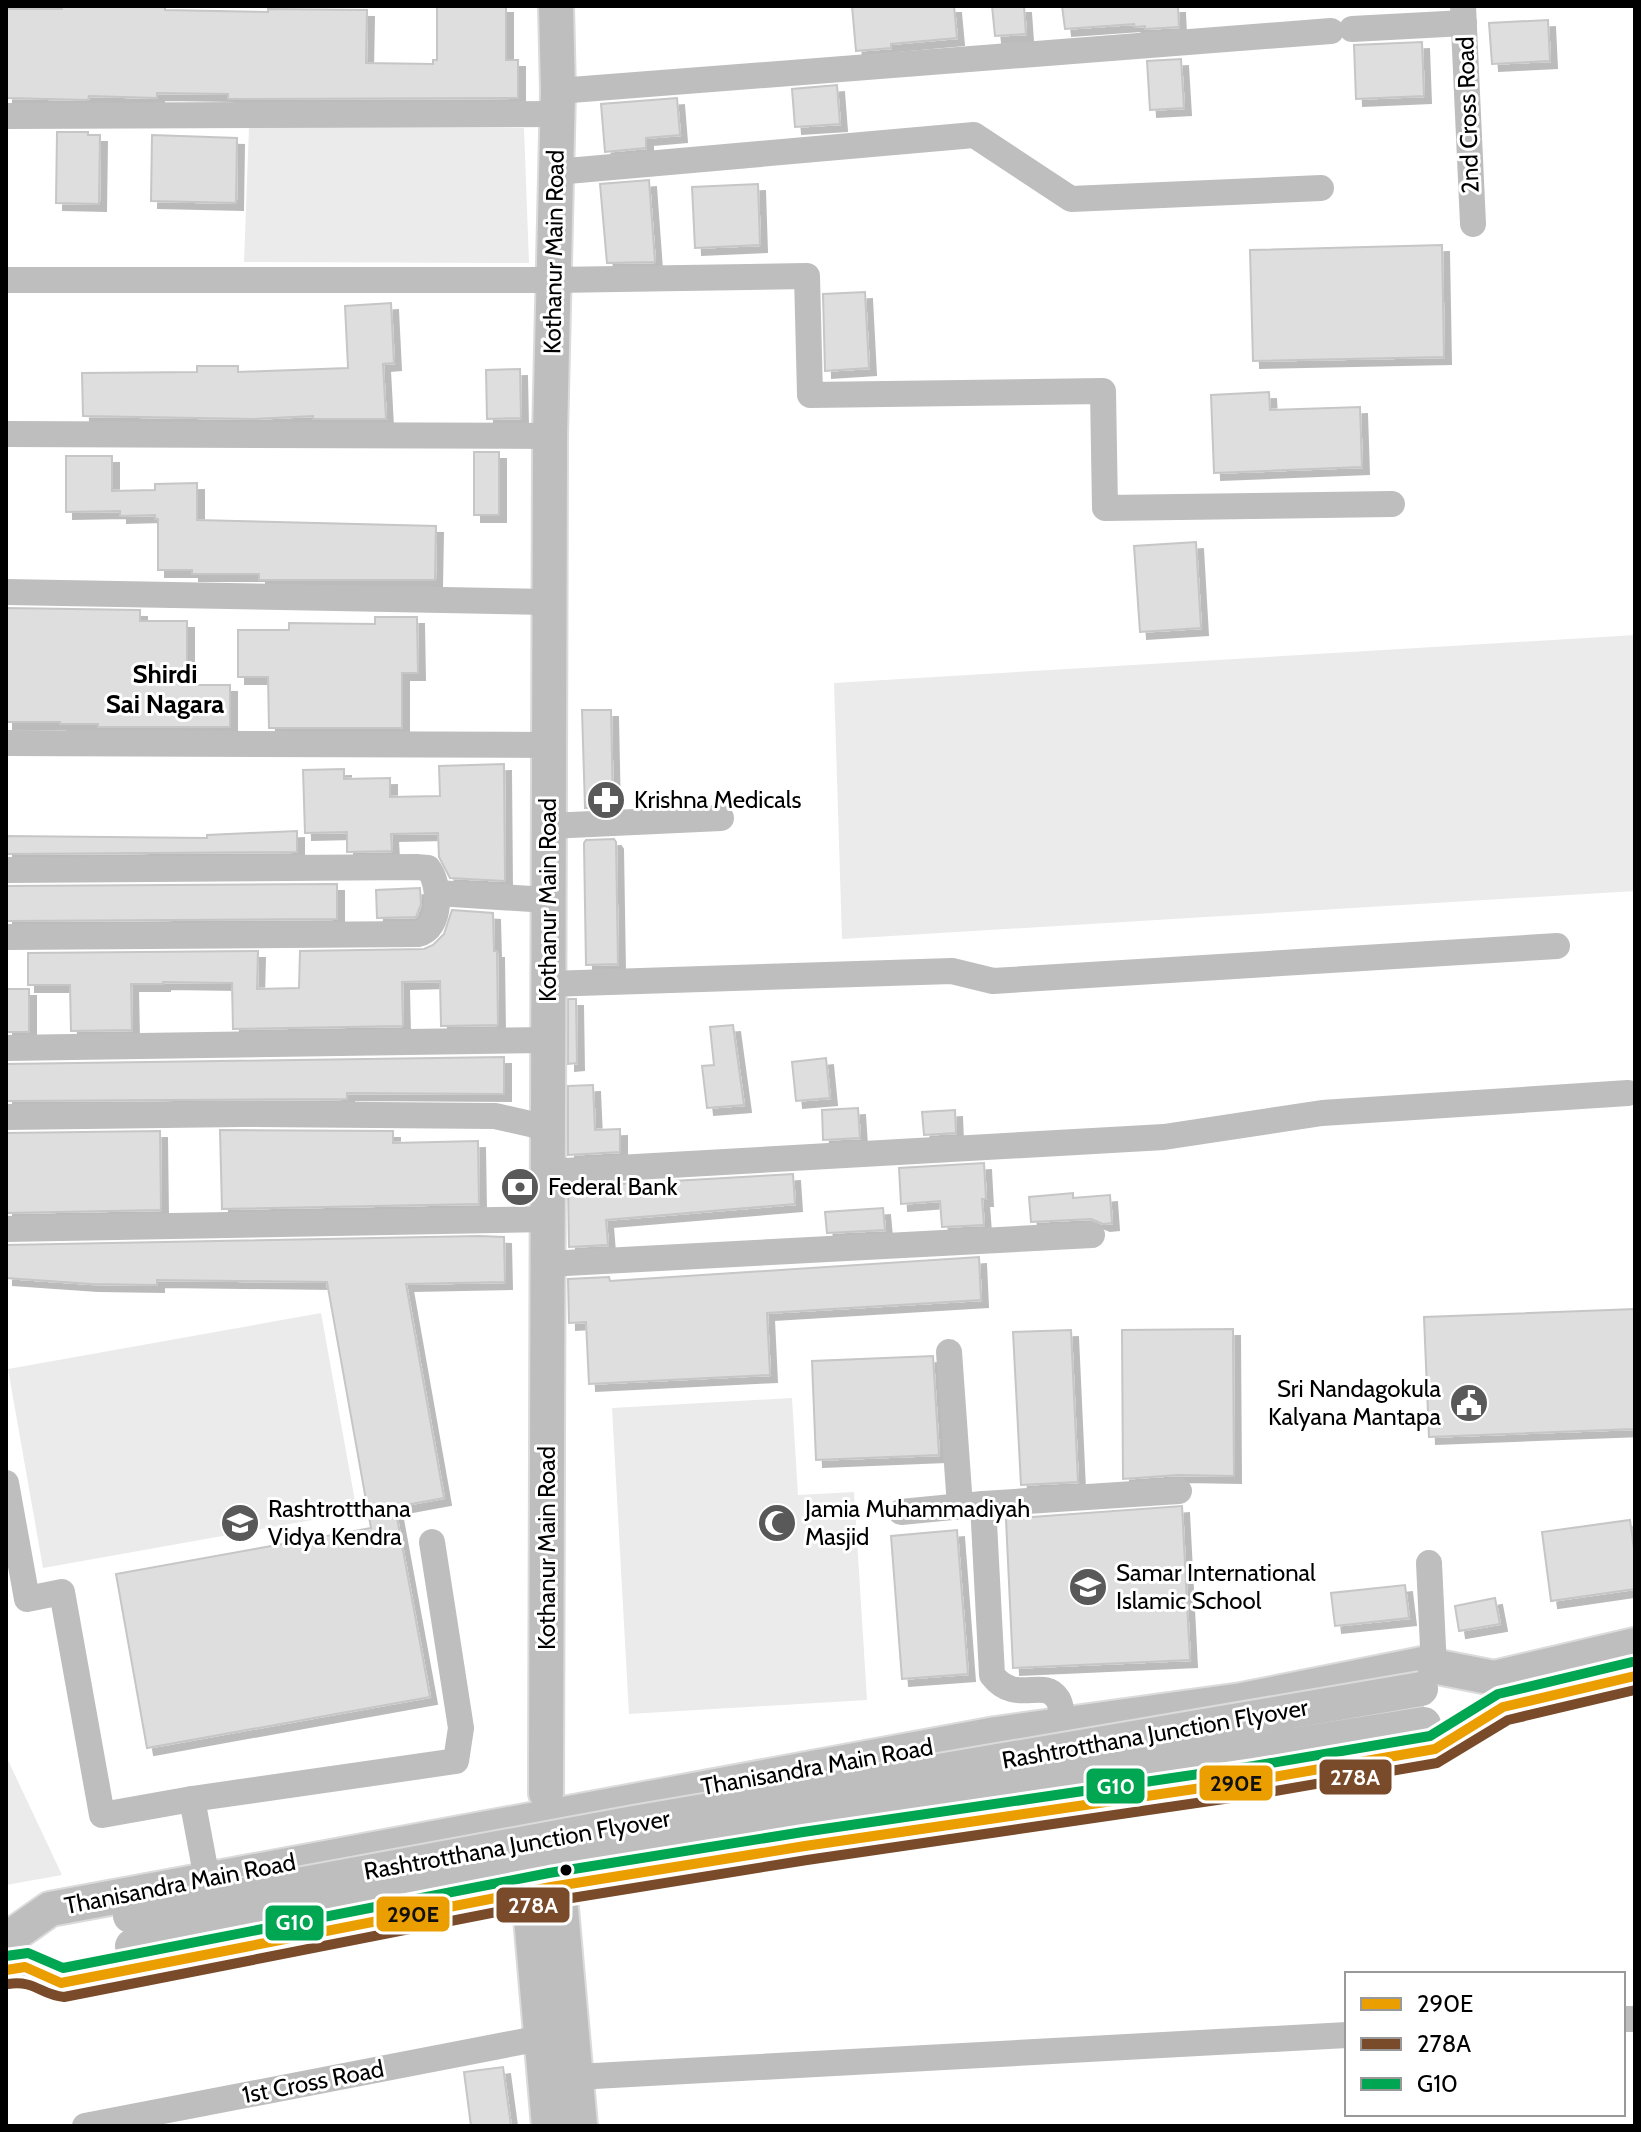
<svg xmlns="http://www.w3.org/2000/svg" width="1641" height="2132" font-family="Cabin,sans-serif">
<defs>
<filter id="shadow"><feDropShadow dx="7" dy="7" stdDeviation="0" flood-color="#0004"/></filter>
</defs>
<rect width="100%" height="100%" fill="#fff"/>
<g fill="#ebebeb">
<path d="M249 127 524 128 529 263 244 262Z"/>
<path d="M1635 635V891L842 939 834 683Z"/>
<path d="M321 1313 357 1512 43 1568 8 1369Z"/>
<path d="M792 1398 798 1495 854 1492 867 1700 629 1714 612 1408Z"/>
<path d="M6 1756 62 1875 6 1885Z"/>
</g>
<g fill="#dedede" stroke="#c6c6c6" stroke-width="2" filter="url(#shadow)">
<path d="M62 6H165V10L268 12V9L367 10 366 63 433 64V60H437V6H506V60H518V98L242 99H228V94L157 93V98L89 96 88 100 6 98V9H62Z"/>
<path d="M852 6H954L957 38 891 44V48L856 51Z"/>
<path d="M992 6H1024L1026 34 995 36Z"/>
<path d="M1062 6H1178L1179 27 1145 29V26L1135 27 1134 24 1065 29Z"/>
<path d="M1548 20 1550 61 1492 64 1489 23Z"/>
<path d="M1422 42 1424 96 1356 99 1354 45Z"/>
<path d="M1181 59 1184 108 1150 110 1147 61Z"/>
<path d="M837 85 840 124 795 127 792 89Z"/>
<path d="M677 98 680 135 646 138V148L605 152 601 104Z"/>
<path d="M57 132H88V135H100L99 204 56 203Z"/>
<path d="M152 135 237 138 236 203 151 201Z"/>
<path d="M649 180 655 262 607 263 600 184Z"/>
<path d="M758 184 760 245 695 248 692 187Z"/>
<path d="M1442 245 1444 357 1253 361 1250 250Z"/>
<path d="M865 292 869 368 825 371 823 294Z"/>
<path d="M391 303 394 363 383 364 386 419H313V416L253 419 83 416 82 373 197 372V366H238V372L348 368 345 306Z"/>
<path d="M520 369 521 418 487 419 486 370Z"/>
<path d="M1269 392 1270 410 1360 407 1362 467 1214 473 1211 395Z"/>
<rect x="474" y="452" width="25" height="63"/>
<path d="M66 456H112V491L155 490V484L197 483V520L436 526 435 580H259V574H192V570H158V519H155V515L120 516V511L66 512Z"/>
<path d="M1196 542 1201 628 1140 632 1134 546Z"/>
<path d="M6 608 140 610V621H187V678H196V685H230V727H98V724H60V722H6Z"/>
<path d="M375 617H417L418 673H402V728H269L268 677H238V630H289V623L375 624Z"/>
<path d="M582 710H611L613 807 585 808Z"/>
<path d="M504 764 505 881 450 878 439 857 438 833 391 834 392 851 347 852V832L305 833 303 770 344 769V779L390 778V797L440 796 439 766Z"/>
<path d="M297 831V852L6 854V836L207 838V835Z"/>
<path d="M614 839 616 842 618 964 586 965 584 843 586 840Z"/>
<path d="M337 884V919L6 921V886Z"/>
<path d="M420 888 421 904 416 917 377 918 376 890Z"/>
<path d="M452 910 493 913 494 951H497L498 1025 441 1026 440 981 402 982 403 1026 233 1029 232 983 163 982V984H131L132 1030 71 1031 70 985H28V953L258 951 257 989 299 988 300 951 424 949 433 945 444 934Z"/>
<rect x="6" y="989" width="23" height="43"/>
<path d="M568 999H576L577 1063 568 1064Z"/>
<path d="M733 1025 744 1105 707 1108 702 1066 714 1065 710 1027Z"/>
<path d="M504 1057V1094L347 1093V1099L6 1101V1064Z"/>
<path d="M826 1058 830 1098 796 1101 792 1062Z"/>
<path d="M593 1085 595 1130 620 1129V1152L568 1155V1086Z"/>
<path d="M858 1108 860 1138 823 1140 822 1110Z"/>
<path d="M955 1110 956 1133 924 1135 922 1112Z"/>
<path d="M220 1130 393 1131V1143L478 1141 479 1204 222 1209Z"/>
<path d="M160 1131 161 1210 6 1213V1133Z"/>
<path d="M984 1163 986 1199H982L984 1225 942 1227 940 1201 901 1204 899 1168Z"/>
<path d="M793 1174 795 1204 606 1220 608 1245 569 1247 568 1187Z"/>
<path d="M1073 1193V1198L1110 1195 1112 1223 1103 1224 1091 1219 1031 1222 1029 1197Z"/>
<path d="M883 1208 885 1230 827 1233 825 1212Z"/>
<path d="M479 1236 504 1237 505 1282 406 1284 444 1498 395 1507 430 1697 147 1748 116 1574 371 1528 327 1282 157 1280V1285L91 1284 6 1278V1245Z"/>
<path d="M979 1257 981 1300 767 1313 770 1375 589 1384 586 1322 569 1323 568 1279 609 1277 610 1281Z"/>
<path d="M1635 1309V1429L1429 1437 1424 1317Z"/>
<path d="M1233 1329 1234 1476 1178 1475 1123 1479 1122 1330Z"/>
<path d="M1071 1330 1078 1482 1021 1485 1013 1332Z"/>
<path d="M933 1356 939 1455 816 1460 812 1361Z"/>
<path d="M1182 1506 1190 1660 1013 1668 1006 1519Z"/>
<path d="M1630 1520 1635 1556V1589L1551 1601 1542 1532Z"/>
<path d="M957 1530 968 1674 902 1679 891 1536Z"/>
<path d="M1405 1585 1409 1618 1335 1626 1331 1593Z"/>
<path d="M1495 1598 1500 1624 1459 1631 1455 1606Z"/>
<path d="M503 2067 511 2126H471L464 2072Z"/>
</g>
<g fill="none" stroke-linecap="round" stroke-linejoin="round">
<defs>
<g id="major">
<path d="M546 1793 550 436 558 91 556 6"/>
<path d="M557 1863 580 2126"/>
<path d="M527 1871 549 2126"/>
<path d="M13 1935 50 1909 996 1734 1242 1700 1423 1664 1494 1678 1635 1645"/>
<path d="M25 1967 61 1983 551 1887 805 1846 1256 1780 1435 1749 1503 1707 1635 1676"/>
</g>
</defs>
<use href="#major" stroke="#dbdbdb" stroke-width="38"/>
<g stroke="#bebebe" stroke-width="26">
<path d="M1463 6 1473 224"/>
<path d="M1352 29 1464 23"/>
<path d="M558 91 1331 31"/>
<path d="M6 116 558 114"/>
<path d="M556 172 974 135 1071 199 1321 188"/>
<path d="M6 280H553L807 276 810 395 1103 391 1105 508 1392 504"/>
<path d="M6 434 550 436"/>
<path d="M6 592 549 602"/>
<path d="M6 743 549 745"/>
<path d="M549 826 721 818"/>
<path d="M6 870 416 867 428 868C441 884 442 929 418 934L6 937"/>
<path d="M437 893 548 900"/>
<path d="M548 984 952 971 993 981 1557 946"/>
<path d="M6 1048 548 1040"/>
<path d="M6 1117 242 1114 495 1116 548 1128"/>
<path d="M547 1172 1164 1137 1322 1113 1628 1093"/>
<path d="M6 1229 547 1219"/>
<path d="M547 1264 1092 1235"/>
<path d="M949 1352 960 1506"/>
<path d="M6 1483 27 1599 62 1592 102 1815 192 1799 207 1879"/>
<path d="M983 1504 992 1675C1016 1706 1043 1677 1057 1698 1062 1704 1061 1716 1062 1724"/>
<path d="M901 1512 983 1504 1179 1491"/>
<path d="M1429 1563 1434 1668"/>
<path d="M192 1799 456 1761 461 1728 432 1542"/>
<path d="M1623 2019H1635"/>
<path d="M576 2077 1347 2035"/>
<path d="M85 2126 541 2038"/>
</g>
<use href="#major" stroke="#bebebe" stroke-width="34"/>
<defs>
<g id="major-bridge">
<path d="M130 1916 634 1823 1421 1689"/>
<path d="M132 1946 664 1846 1424 1724"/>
</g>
</defs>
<use href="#major-bridge" stroke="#dbdbdb" stroke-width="38" stroke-linecap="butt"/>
<use href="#major-bridge" stroke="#bebebe" stroke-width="34"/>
<defs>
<path id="bus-1" d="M6 1970 25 1967 61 1983 551 1887 805 1846 1256 1780 1435 1749 1503 1707 1635 1676"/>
<path id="bus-2" d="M8 1984C36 1980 40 1995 64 1997L553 1901 807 1860 1258 1794 1437 1763 1508 1720 1635 1690"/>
<path id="bus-3" d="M6 1956 28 1953 63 1968 549 1873 803 1832 1254 1766 1430 1736 1498 1694 1632 1662"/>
</defs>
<use href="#bus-1" stroke="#fff" stroke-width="16"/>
<use href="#bus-2" stroke="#fff" stroke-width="16"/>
<use href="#bus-3" stroke="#fff" stroke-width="16"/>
<use href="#bus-1" stroke="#eb9e00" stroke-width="10"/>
<use href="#bus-2" stroke="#7a4b2a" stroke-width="10"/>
<use href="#bus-3" stroke="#00a651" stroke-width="10"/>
</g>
<defs>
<symbol id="pharmacy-disc" viewBox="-11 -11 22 22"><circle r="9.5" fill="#595959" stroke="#fff"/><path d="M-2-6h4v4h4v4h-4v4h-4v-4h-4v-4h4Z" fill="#fff"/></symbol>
<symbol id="bank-disc" viewBox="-11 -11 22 22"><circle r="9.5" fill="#595959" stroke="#fff"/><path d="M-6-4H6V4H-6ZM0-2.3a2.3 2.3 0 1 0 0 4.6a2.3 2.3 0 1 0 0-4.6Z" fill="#fff"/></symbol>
<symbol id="civic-disc" viewBox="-11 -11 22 22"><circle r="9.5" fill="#595959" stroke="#fff"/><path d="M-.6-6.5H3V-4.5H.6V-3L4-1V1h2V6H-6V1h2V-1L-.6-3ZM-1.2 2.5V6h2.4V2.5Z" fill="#fff"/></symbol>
<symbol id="school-disc" viewBox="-11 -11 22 22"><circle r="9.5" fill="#595959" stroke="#fff"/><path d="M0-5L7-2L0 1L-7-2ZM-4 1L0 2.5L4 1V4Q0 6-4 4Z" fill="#fff"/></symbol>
<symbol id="mosque-disc" viewBox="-11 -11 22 22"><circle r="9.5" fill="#595959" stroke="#fff"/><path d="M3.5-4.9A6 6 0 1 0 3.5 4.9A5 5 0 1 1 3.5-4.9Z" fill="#fff"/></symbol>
</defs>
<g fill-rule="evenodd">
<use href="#pharmacy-disc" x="584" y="778" width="44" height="44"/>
<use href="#bank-disc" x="498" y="1165" width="44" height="44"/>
<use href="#civic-disc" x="1447" y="1381" width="44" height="44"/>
<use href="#school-disc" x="218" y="1501" width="44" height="44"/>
<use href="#mosque-disc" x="755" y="1501" width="44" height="44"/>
<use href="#school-disc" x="1066" y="1565" width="44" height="44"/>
</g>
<circle fill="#000" stroke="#fff" stroke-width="3" cx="566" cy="1870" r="7"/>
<g text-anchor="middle" stroke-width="6" stroke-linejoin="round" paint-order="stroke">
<g font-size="24" fill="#000" stroke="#fff">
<text transform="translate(1468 115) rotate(-92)" y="8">2nd Cross Road</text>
<text transform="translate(554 252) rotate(-89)" y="8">Kothanur Main Road</text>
<text transform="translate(548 900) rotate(-90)" y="8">Kothanur Main Road</text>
<text transform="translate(547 1548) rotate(-90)" y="8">Kothanur Main Road</text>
<text transform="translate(1155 1734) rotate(-10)" y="8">Rashtrotthana Junction Flyover</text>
<text transform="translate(817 1767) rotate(-10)" y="8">Thanisandra Main Road</text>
<text transform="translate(517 1845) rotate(-10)" y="8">Rashtrotthana Junction Flyover</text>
<text transform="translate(180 1884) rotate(-11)" y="8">Thanisandra Main Road</text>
<text transform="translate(313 2082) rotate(-11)" y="8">1st Cross Road</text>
</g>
<g font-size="24" fill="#000" stroke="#fff" text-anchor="start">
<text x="634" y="808">Krishna Medicals</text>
<text x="548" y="1195">Federal Bank</text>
<text x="1441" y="1397" text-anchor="end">Sri Nandagokula<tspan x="1441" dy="28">Kalyana Mantapa</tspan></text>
<text x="268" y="1517">Rashtrotthana<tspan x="268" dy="28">Vidya Kendra</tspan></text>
<text x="805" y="1517">Jamia Muhammadiyah<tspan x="805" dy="28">Masjid</tspan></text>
<text x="1116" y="1581">Samar International<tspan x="1116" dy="28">Islamic School</tspan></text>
</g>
<g font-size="26" font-weight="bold" fill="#000" stroke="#fff">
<text x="165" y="683">Shirdi<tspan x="165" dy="30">Sai Nagara</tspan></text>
</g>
</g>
<g stroke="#fff" stroke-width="3">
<rect x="1318" y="1758" width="75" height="38" rx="8" fill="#7a4b2a"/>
<rect x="1198" y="1764" width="76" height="38" rx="8" fill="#eb9e00"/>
<rect x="1085" y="1767" width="61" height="38" rx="8" fill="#00a651"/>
<rect x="495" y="1886" width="76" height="38" rx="8" fill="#7a4b2a"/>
<rect x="375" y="1895" width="76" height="38" rx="8" fill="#eb9e00"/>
<rect x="264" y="1904" width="61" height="38" rx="8" fill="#00a651"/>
</g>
<g font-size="22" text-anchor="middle" font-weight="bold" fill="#fff">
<text x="1355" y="1785">278A</text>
<text x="1116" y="1794">G10</text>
<text x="533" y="1913">278A</text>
<text x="295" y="1930">G10</text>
</g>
<g font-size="22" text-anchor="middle" font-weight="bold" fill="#111">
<text x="1236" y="1791">290E</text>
<text x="413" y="1922">290E</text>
</g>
<rect width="1641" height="2132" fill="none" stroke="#000000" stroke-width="16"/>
<rect x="1345" y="1972" width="280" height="144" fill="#ffffff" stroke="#999999" stroke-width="2"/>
<rect x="1361" y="1998" width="40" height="12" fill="#eb9e00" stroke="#999999" stroke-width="2"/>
<text x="1417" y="2012" font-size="24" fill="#000000">290E</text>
<rect x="1361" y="2038" width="40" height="12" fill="#7a4b2a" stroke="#999999" stroke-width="2"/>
<text x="1417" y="2052" font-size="24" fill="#000000">278A</text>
<rect x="1361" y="2078" width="40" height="12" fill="#00a651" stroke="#999999" stroke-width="2"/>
<text x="1417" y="2092" font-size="24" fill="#000000">G10</text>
</svg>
